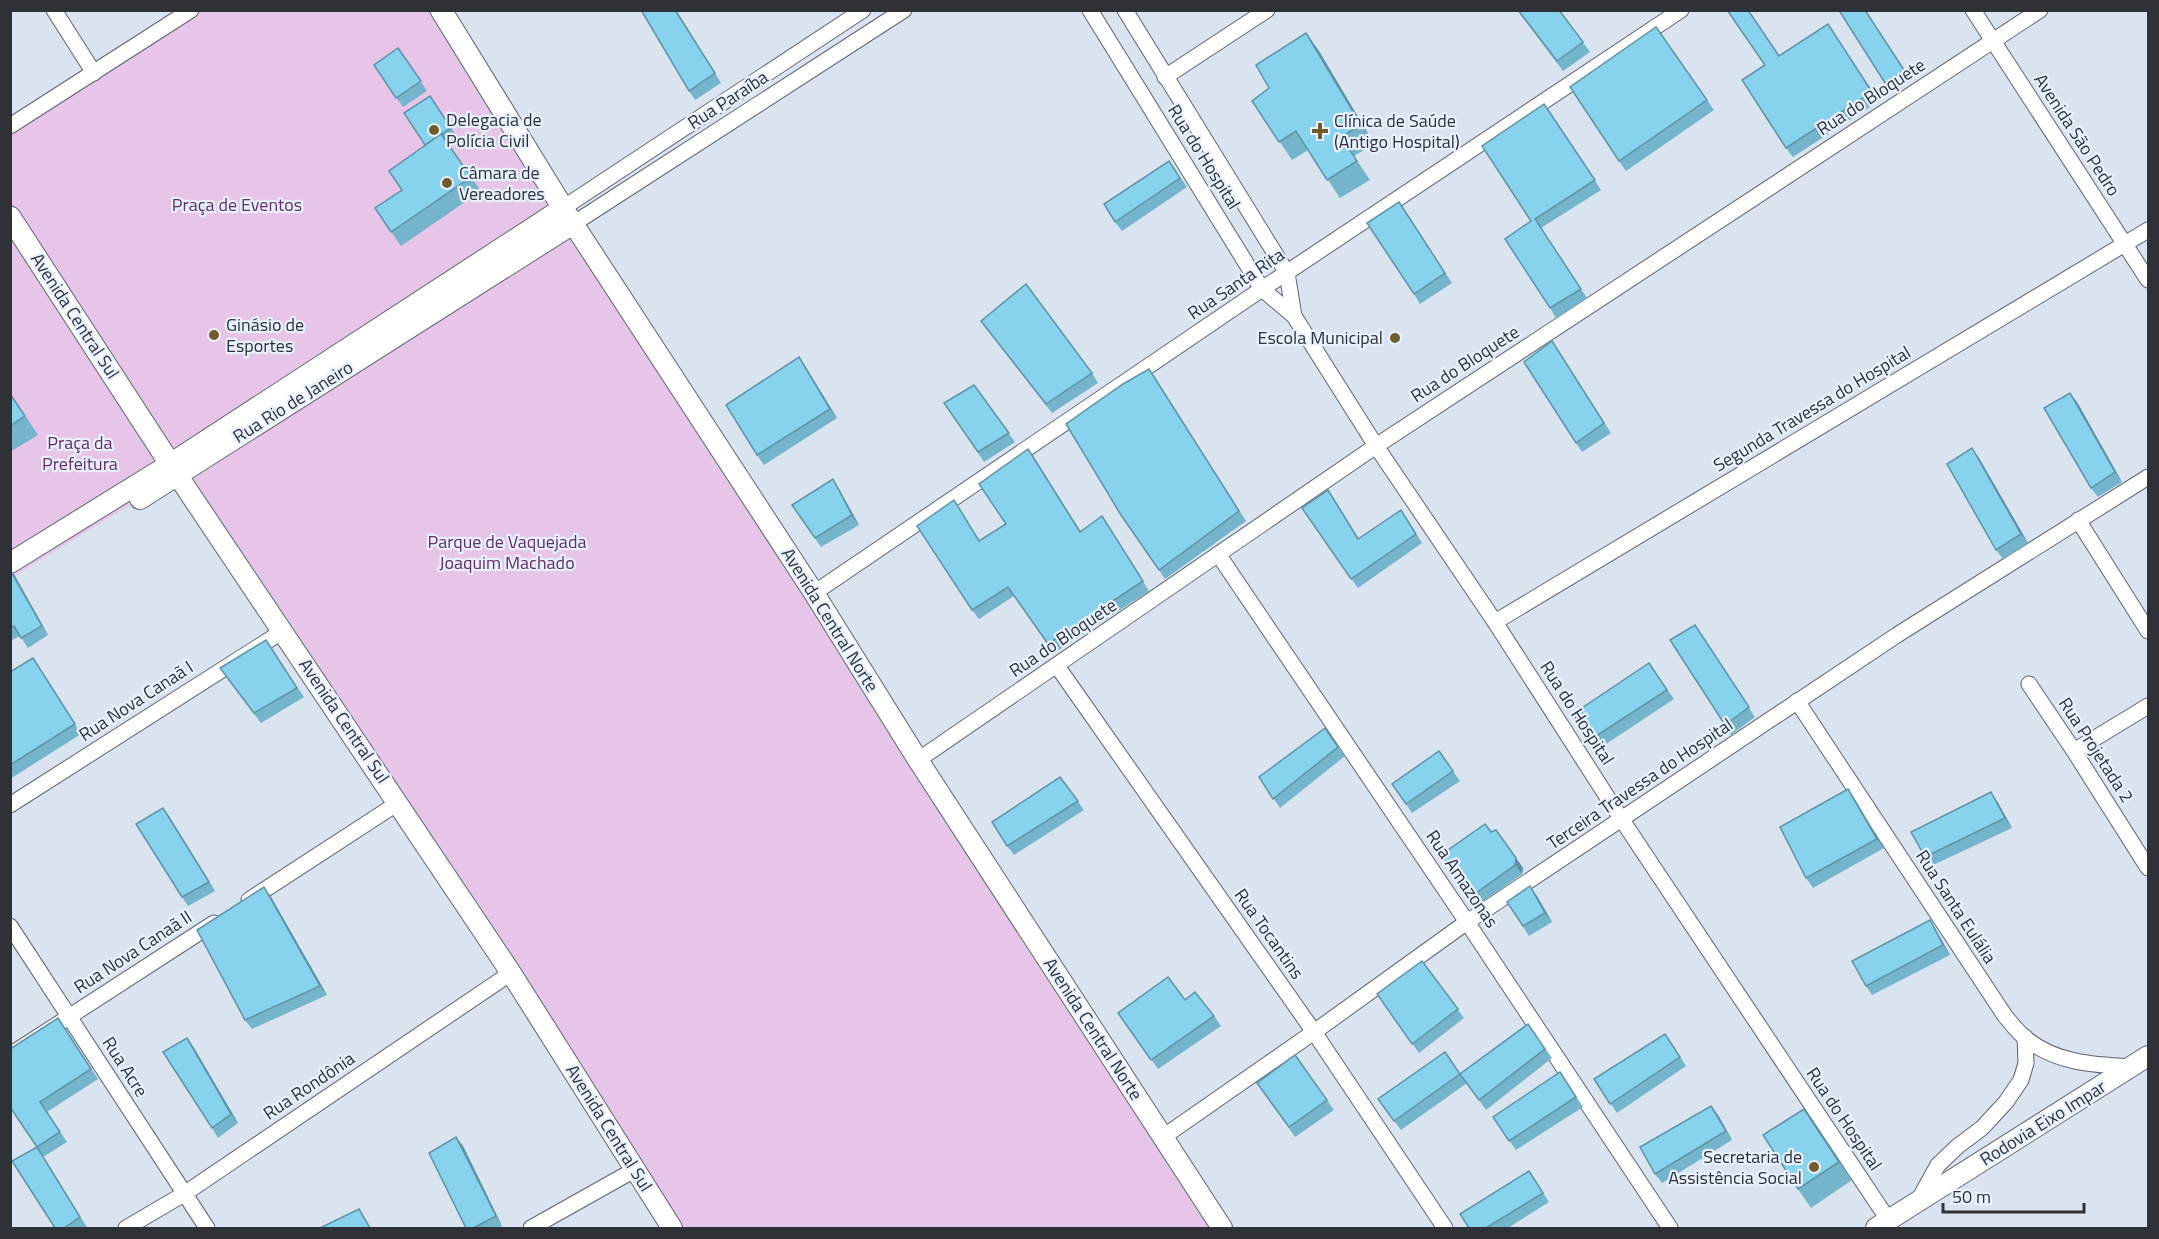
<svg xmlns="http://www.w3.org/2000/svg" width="2159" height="1239" font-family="'Titillium Web',sans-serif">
<rect width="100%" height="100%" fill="#dae4f1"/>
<path fill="#e6c5e9" d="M188 11H435L1222 1228H670L177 476 11 578V131Z"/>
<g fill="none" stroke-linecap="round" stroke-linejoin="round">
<defs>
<g id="minor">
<path d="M54 10 94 73"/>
<path d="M1090 10 1262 289 1294 316 1376 446 1495 622 1622 820 1889 1221"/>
<path d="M1125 10 1287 273 1294 316"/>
<path d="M1973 10 2148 280"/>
<path d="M1165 77 1267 10"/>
<path d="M10 126 191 10"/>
<path d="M563 208 863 10"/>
<path d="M573 224 904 10"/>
<path d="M2078 520 2148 631"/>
<path d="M1218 554 1467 922 1670 1228"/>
<path d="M814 593 1262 289 1681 10"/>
<path d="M1495 622 2148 230"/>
<path d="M1057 666 1314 1032 1445 1228"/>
<path d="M2029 684 2074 751 2148 868"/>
<path d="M1797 701 2005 1016C2011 1023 2017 1031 2024 1037 2054 1063 2094 1065 2131 1067"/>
<path d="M2074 751 2148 706"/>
<path d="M918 760 1376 446 2040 10"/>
<path d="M10 805 283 631"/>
<path d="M249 900 398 803"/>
<path d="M10 926 207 1228"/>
<path d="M10 1055 214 923"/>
<path d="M1163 1137 1314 1032 1467 922 1897 635 2148 477"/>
<path d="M1918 1201 1938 1165 1958 1146 1982 1128 2006 1102 2021 1080 2026 1063 2025 1037"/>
<path d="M126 1228 184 1194 511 973"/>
<path d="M531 1228 636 1169"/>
</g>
<g id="tertiary">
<path d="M178 476 511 973 672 1228"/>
<path d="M140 499 573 224"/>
<path d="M10 563 170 464 563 208 814 593 918 760 1222 1228"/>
<path d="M1876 1228 2148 1056"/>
</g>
<g id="secondary">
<path d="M441 10 563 208"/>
<path d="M10 217 178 476"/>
</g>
</defs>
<use href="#minor" stroke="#5c6470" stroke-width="17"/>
<use href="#tertiary" stroke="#5c6470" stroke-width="22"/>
<use href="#secondary" stroke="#5c6470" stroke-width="23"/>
<use href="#minor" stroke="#fff" stroke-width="15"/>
<use href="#tertiary" stroke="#fff" stroke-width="20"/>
<use href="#secondary" stroke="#fff" stroke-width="21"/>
</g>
<g fill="#74b5cc">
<path d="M676 10 721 83 695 100 689 91Z"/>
<path d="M1517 10H1559L1590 52 1563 71Z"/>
<path d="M1865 10 1911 79 1892 92 1885 83Z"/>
<path d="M1828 24 1879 101 1793 157 1786 148 1765 65Z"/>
<path d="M1656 27 1714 110 1626 171 1619 161Z"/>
<path d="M1306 33 1319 51 1374 144 1354 156 1370 180 1340 198 1308 150 1292 160 1252 101 1269 88Z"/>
<path d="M398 48 427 91 403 107 374 65Z"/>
<path d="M430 96 458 138 448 144 481 191 401 246 375 208 402 190 425 145Z"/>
<path d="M1544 104 1601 190 1541 228 1587 298 1556 318 1550 308 1531 221Z"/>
<path d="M1169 161 1187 187 1122 231 1115 222Z"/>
<path d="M1399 202 1452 283 1420 304 1414 294Z"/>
<path d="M981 321 1092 373 1098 383 1052 413Z"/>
<path d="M1552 341 1611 433 1582 452 1576 443Z"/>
<path d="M805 366 837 418 764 465 757 455Z"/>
<path d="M1155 378 1246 521 1165 579 1121 515Z"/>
<path d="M974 385 1015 442 984 462 944 403Z"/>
<path d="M10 393 38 435 10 452Z"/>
<path d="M2077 402 2122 482 2098 497 2091 488Z"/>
<path d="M1028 449 1081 532 1102 516 1149 591 1054 653 1014 596 979 619 972 610 960 509 980 541 1006 524Z"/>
<path d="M1979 458 2028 543 2003 559 1996 550Z"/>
<path d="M833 479 839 489 859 525 821 547 792 505Z"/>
<path d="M1335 500 1359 539 1407 519 1422 543 1358 588 1302 508Z"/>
<path d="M10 569 15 576 48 635 28 648 20 636 10 641Z"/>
<path d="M1695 625 1755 717 1731 735 1725 725Z"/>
<path d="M272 650 304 697 261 723 227 678Z"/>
<path d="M33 658 81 734 10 779V672Z"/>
<path d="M1649 663 1674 699 1597 750 1573 714Z"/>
<path d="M1325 728 1345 756 1280 808 1259 777Z"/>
<path d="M1439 751 1460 781 1412 813 1392 784Z"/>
<path d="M1060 777 1084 810 1014 855 1007 846Z"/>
<path d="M1854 798 1884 848 1813 888 1806 878Z"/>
<path d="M1997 801 2012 828 1931 866 1925 857Z"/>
<path d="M170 818 215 891 188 906 182 897Z"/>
<path d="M1496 830 1523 868 1522 874 1475 907 1469 898 1491 832Z"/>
<path d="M1537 896 1552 922 1529 936 1507 902Z"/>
<path d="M271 897 327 995 252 1029 245 1020Z"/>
<path d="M1930 920 1936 930 1950 955 1872 995 1866 986Z"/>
<path d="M1422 961 1464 1018 1419 1053 1377 994Z"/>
<path d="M1185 1000 1214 1016 1221 1026 1158 1069 1118 1013Z"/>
<path d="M58 1018 98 1079 47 1112 67 1142 43 1157 87 1227 85 1228H55L37 1147 10 1107Z"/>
<path d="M1528 1024 1552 1058 1486 1110 1467 1083 1401 1130 1378 1099 1460 1074Z"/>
<path d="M1665 1034 1686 1066 1617 1113 1594 1079Z"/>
<path d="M194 1048 238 1123 218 1138 212 1128Z"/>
<path d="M1295 1055 1334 1110 1295 1137 1257 1083Z"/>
<path d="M1567 1082 1583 1107 1516 1150 1493 1117Z"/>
<path d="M1804 1109 1852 1180 1811 1208 1798 1189Z"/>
<path d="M1718 1115 1732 1140 1662 1183 1655 1174Z"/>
<path d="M456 1137 463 1146 502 1226 497 1228H466Z"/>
<path d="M1529 1171 1549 1202 1508 1228H1469Z"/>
</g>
<g fill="#5e93a6">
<path d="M675 10H676L721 83 715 73Z"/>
<path d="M1306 33 1319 51 1374 144 1361 125Z"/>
<path d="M799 357 805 366 837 418 830 409Z"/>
<path d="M2070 393 2077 402 2122 482 2115 472Z"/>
<path d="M1972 448 1979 458 2028 543 2021 534Z"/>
<path d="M1028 449 1035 459 1087 542 1080 532Z"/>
<path d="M833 479 839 489 859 525 852 515Z"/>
<path d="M10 569 15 576 48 635 42 626Z"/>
<path d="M1848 789 1854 798 1884 848 1877 839Z"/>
<path d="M1991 792 1997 801 2012 828 2005 818Z"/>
<path d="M163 808 170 818 215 891 209 882Z"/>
<path d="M1516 858 1523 868 1522 874 1515 865Z"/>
<path d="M1530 886 1537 896 1552 922 1545 913Z"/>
<path d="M264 887 271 897 327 995 320 986Z"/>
<path d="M1930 920 1936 930 1950 955 1943 945Z"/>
<path d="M187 1038 194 1048 238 1123 231 1114Z"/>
<path d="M1711 1106 1718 1115 1732 1140 1726 1131Z"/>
<path d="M1804 1109 1817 1127 1852 1180 1839 1162Z"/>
<path d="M456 1137 463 1146 502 1226 496 1216Z"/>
</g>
<g fill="#87d2ed" stroke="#5e93a6" stroke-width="1.5">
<path d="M641 10H675L715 73 689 91Z"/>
<path d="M1518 10H1559L1583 42 1557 61Z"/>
<path d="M1727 10H1748L1779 56 1828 24 1872 92 1786 148 1742 80 1765 65Z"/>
<path d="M1843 10H1865L1904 70 1885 83 1840 12Z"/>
<path d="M1656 27 1707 100 1619 161 1570 87Z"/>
<path d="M1306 33 1361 125 1341 137 1357 161 1327 180 1296 131 1279 142 1252 101 1269 88 1256 65Z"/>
<path d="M398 48 421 81 396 98 374 65Z"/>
<path d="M430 96 451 128 425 145 404 113Z"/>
<path d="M1544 104 1595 180 1535 219 1581 289 1550 308 1505 239 1531 221 1482 146Z"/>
<path d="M441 134 471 177 391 232 375 208 402 190 389 171Z"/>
<path d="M1169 161 1180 178 1115 222 1104 204Z"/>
<path d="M1399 202 1445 273 1414 294 1367 223Z"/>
<path d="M1026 284 1092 373 1046 404 981 321Z"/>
<path d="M1552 341 1604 423 1576 443 1524 362Z"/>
<path d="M799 357 830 409 757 455 726 405Z"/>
<path d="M1149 369 1239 511 1159 570 1121 515 1066 424 1123 384Z"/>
<path d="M974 385 1009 433 978 452 944 403Z"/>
<path d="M2070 393 2115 472 2091 488 2044 408Z"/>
<path d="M10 394 25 416 10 426Z"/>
<path d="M1972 448 2021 534 1996 550 1947 464Z"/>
<path d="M1028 449 1080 532 1102 516 1143 581 1048 644 1008 587 972 610 917 526 954 500 979 541 1006 524 979 484Z"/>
<path d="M833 479 852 515 815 538 792 505Z"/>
<path d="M1328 490 1358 539 1401 510 1416 534 1351 579 1302 508Z"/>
<path d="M10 570 42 626 21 638 14 626 10 628Z"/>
<path d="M1695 625 1749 707 1725 725 1670 640Z"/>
<path d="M266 640 297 688 254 713 220 668Z"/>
<path d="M33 658 75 724 10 765V672Z"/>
<path d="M1649 663 1667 690 1590 740 1573 714Z"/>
<path d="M1325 728 1338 747 1273 799 1259 777Z"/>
<path d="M1439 751 1453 771 1406 804 1392 784Z"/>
<path d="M1060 777 1078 801 1007 846 992 822Z"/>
<path d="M1848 789 1877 839 1806 878 1780 827Z"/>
<path d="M1991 792 2005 818 1925 857 1911 832Z"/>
<path d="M163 808 209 882 182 897 136 824Z"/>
<path d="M1485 824 1491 832 1496 830 1516 858 1515 865 1469 898 1441 855Z"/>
<path d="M1530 886 1545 913 1523 926 1507 902Z"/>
<path d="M264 887 320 986 245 1020 197 930Z"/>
<path d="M1930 920 1943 945 1866 986 1852 961Z"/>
<path d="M1422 961 1458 1009 1412 1044 1377 994Z"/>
<path d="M1168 977 1185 1000 1195 992 1214 1016 1151 1060 1118 1013Z"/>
<path d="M58 1018 91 1069 40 1102 60 1132 37 1147 10 1107V1049Z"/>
<path d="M1528 1024 1545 1049 1479 1100 1460 1074Z"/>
<path d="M1665 1034 1680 1057 1610 1104 1594 1079Z"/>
<path d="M187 1038 231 1114 212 1128 163 1052Z"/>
<path d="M1445 1052 1460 1074 1394 1121 1378 1099Z"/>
<path d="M1295 1055 1327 1100 1289 1127 1257 1083Z"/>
<path d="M1560 1072 1576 1097 1509 1141 1493 1117Z"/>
<path d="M1711 1106 1726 1131 1655 1174 1640 1147Z"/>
<path d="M1804 1109 1839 1162 1798 1189 1763 1135Z"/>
<path d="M456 1137 496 1216 473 1228H466L429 1153Z"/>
<path d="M37 1147 80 1217 64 1228H55L12 1161Z"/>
<path d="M1529 1171 1543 1193 1486 1228H1469L1460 1214Z"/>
<path d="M359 1209 370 1228H320Z"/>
</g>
<g fill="#715d2c" stroke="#e7f1ff" stroke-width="2">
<circle cx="434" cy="130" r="6"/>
<path d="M1317 122h6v6h6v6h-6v6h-6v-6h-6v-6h6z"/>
<circle cx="447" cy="183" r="6"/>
<circle cx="214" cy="335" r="6"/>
<circle cx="1395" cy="338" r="6"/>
<circle cx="1814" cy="1167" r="6"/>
</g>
<g text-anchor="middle" stroke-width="4.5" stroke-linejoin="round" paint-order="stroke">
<g font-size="18" fill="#2e3237" stroke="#e7f1ff">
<text transform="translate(1871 97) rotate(-33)" y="6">Rua do Bloquete</text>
<text transform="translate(728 100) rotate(-33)" y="6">Rua Paraíba</text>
<text transform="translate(2077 135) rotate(57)" y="6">Avenida São Pedro</text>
<text transform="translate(1204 157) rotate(58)" y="6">Rua do Hospital</text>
<text transform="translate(1236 284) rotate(-34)" y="6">Rua Santa Rita</text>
<text transform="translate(75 316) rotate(57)" y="6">Avenida Central Sul</text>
<text transform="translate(1465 364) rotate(-33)" y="6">Rua do Bloquete</text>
<text transform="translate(293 402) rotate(-32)" y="6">Rua Rio de Janeiro</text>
<text transform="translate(1812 409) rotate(-31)" y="6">Segunda Travessa do Hospital</text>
<text transform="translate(830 620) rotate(58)" y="6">Avenida Central Norte</text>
<text transform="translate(1063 638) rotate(-34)" y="6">Rua do Bloquete</text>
<text transform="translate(136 701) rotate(-33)" y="6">Rua Nova Canaã I</text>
<text transform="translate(1577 713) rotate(57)" y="6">Rua do Hospital</text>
<text transform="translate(344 721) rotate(56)" y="6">Avenida Central Sul</text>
<text transform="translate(2096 750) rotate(57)" y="6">Rua Projetada 2</text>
<text transform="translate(1640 784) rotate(-34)" y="6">Terceira Travessa do Hospital</text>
<text transform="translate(1462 879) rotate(56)" y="6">Rua Amazonas</text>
<text transform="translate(1956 907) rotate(57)" y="6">Rua Santa Eulália</text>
<text transform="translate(1269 934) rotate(55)" y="6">Rua Tocantins</text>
<text transform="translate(133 952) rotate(-33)" y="6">Rua Nova Canaã II</text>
<text transform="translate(1093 1029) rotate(57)" y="6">Avenida Central Norte</text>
<text transform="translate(125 1067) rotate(57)" y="6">Rua Acre</text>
<text transform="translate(309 1086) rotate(-34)" y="6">Rua Rondônia</text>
<text transform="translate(1844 1119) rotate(56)" y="6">Rua do Hospital</text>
<text transform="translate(2043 1123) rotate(-32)" y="6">Rodovia Eixo Impar</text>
<text transform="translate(609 1128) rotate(58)" y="6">Avenida Central Sul</text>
</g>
<g font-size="18" fill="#2e3237" stroke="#e7f1ff" text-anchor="start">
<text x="446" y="126">Delegacia de<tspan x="446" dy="21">Polícia Civil</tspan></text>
<text x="1334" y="127">Clínica de Saúde<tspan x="1334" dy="21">(Antigo Hospital)</tspan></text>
<text x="459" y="179">Câmara de<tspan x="459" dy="21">Vereadores</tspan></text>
<text x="226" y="331">Ginásio de<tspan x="226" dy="21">Esportes</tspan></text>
<text x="1383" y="344" text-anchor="end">Escola Municipal</text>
<text x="1802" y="1163" text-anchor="end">Secretaria de<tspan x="1802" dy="21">Assistência Social</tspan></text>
</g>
<g font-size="18" fill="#632e69" stroke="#e7f1ff">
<text x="237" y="211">Praça de Eventos</text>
<text x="80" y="449">Praça da<tspan x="80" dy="21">Prefeitura</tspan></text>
<text x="507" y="548">Parque de Vaquejada<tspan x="507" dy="21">Joaquim Machado</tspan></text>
</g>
</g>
<rect width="2159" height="1239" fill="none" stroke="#2e3237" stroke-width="24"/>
<path d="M1943 1203v9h141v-9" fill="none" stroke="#2e3237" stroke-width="3"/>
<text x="1952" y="1203" font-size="18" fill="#2e3237" stroke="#e7f1ff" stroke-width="4.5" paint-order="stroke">50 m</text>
</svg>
